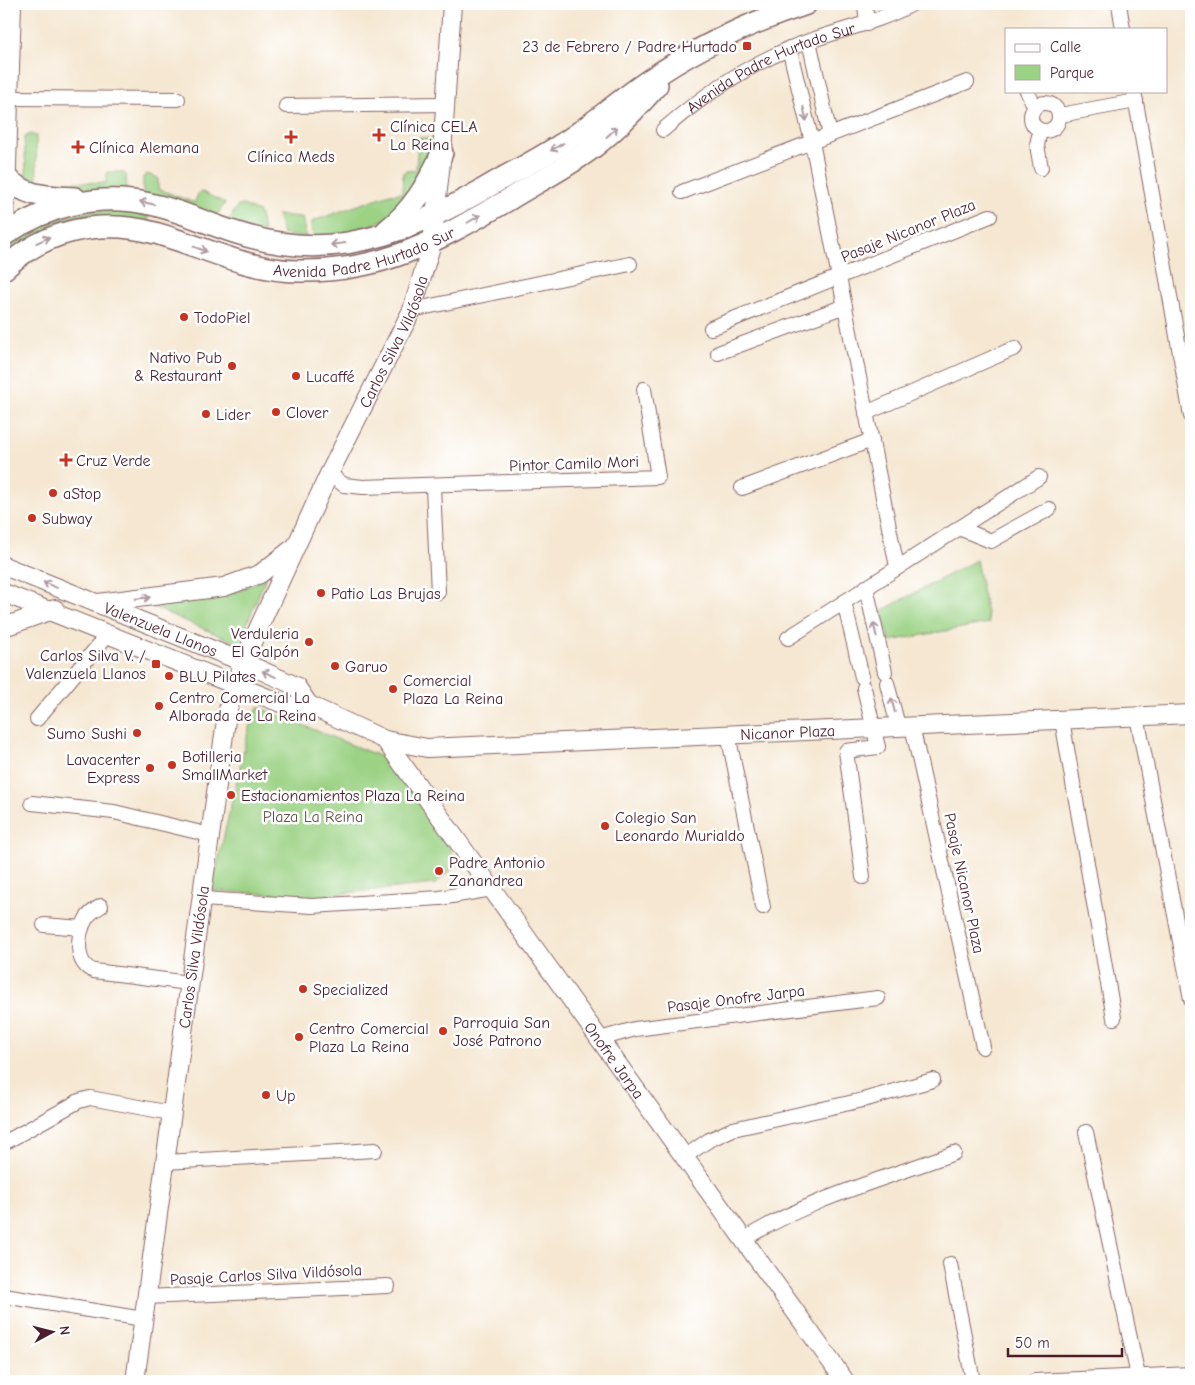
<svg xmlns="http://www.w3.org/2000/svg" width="1195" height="1385" font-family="'Comic Neue',sans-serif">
<rect width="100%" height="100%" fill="#fff"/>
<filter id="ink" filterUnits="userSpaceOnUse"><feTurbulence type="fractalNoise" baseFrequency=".02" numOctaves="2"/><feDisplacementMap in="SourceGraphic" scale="10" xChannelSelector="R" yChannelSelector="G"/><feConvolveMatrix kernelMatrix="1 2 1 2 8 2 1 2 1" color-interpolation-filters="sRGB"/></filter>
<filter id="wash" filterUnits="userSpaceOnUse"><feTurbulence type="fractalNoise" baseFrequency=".0096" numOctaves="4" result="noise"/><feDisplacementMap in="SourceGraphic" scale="20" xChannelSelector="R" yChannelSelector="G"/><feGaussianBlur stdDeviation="1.12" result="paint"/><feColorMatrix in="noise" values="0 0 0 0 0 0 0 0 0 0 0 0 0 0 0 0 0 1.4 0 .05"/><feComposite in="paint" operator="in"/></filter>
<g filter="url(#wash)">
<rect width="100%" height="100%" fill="#f5e7d1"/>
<g fill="#9bd284" stroke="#727858">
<path d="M30 134 36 136 37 181 106 183 107 172H122L126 175 127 193 27 186 24 138Z"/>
<path d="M418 138 433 139 426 174 391 217 357 231 313 237 311 225 313 221 390 194 402 193 403 173 405 171 416 170Z"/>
<path d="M147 174 158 178V189L192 202H195L198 194 202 192 225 203 215 218 143 195V177Z"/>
<path d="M243 205 259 212 264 232 227 223 238 206Z"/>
<path d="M93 211H128L149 215 147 225 10 249C20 227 71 215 93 211Z"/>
<path d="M277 215 302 217 306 237 283 235Z"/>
<path d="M976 560 989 623 890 641 881 611Z"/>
<path d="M266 577 239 644 148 605 236 592Z"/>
<path d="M258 707 394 762 459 863 435 884 315 896 211 891 250 724Z"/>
</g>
</g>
<g filter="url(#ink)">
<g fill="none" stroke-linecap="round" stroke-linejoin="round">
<defs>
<g id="minor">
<path d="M865 4 867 24"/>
<path d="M1119 4 1123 29"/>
<path d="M809 41 830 135"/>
<path d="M789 48 812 142 897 567"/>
<path d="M1027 91 1035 107"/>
<path d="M1134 91 1191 416"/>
<path d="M9 98 178 99"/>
<circle cx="1045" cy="117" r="14"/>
<path d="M286 106 445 104"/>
<path d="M1060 115 1136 101"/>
<path id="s1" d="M663 130C701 97 744 67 791 48 831 31 874 25 912 4"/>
<path d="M1040 131 1037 145 1041 168"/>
<path d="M682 192 967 82"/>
<path d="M412 310 630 264"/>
<path d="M711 328 990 216"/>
<path d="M718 353 845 306"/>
<path d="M866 413 1015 348"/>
<path d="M329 474 344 485 363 487 658 477 644 389"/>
<path d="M433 487 438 592"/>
<path d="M742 488 872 440"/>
<path d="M959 528 991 541 1049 509"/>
<path d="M866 587 885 672"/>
<path d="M844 602 862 677"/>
<path d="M788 638 1039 477"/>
<path d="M887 683 898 726"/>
<path d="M1137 716 1191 999"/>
<path d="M37 719 108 634"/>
<path d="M1062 720 1114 1018"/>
<path d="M912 726 983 1047"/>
<path d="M728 734 763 907"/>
<path d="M32 803 114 812 210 835"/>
<path d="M863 877 846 751 878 747 864 688"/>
<path d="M202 899 312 906 440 898 492 889"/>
<path d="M101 906C96 909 89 913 86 919 77 934 74 965 94 971L189 983"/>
<path d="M44 925 82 928"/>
<path d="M600 1039 635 1029 878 998"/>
<path d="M1086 1132 1138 1376"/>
<path d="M4 1143 79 1101 90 1098 171 1113"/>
<path d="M684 1157 709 1140 733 1129 863 1100 933 1080"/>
<path d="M165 1162 375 1150"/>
<path d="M743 1240C806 1200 884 1179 954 1153"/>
<path d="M950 1264 973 1381"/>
<path d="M4 1296 143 1319"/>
<path d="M146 1297 388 1286"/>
<path d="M1034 1381 1191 1374"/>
</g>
<g id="tertiary">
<path id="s2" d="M4 566 243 662 296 686 309 705"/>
<path id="s3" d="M4 593 288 706 309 705 385 740 427 748 1191 714"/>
<path d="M98 603 224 587 260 574 292 549"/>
<path d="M4 627 55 609"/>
<path id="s4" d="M385 740 845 1381"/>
<path id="s5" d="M135 1381 227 713 243 662 329 474 412 310 432 243 442 153 452 4"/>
</g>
<path id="secondary" d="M4 229 11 4"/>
<g id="primary">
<path d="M5 177C28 198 46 196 75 198"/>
<path d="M386 231C413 210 428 184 442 153"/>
<path d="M4 235C47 206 98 192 150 204 179 210 206 223 234 232 270 244 310 249 347 243 404 234 452 208 501 179 527 165 553 151 577 134 601 117 623 98 648 81 696 48 751 22 806 4"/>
<path id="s6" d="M4 269C44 230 101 218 155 233 202 246 246 270 297 271 382 273 437 241 508 200 537 182 568 167 595 146 618 128 638 107 657 85"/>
</g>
</defs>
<use href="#minor" stroke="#866565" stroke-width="16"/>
<use href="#tertiary" stroke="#866565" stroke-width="20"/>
<use href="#secondary" stroke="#866565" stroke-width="22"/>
<use href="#primary" stroke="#866565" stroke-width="24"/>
<use href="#minor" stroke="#fff" stroke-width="14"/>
<use href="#tertiary" stroke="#fff" stroke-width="18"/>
<use href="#secondary" stroke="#fff" stroke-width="20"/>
<use href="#primary" stroke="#fff" stroke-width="21"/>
</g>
<defs><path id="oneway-shaft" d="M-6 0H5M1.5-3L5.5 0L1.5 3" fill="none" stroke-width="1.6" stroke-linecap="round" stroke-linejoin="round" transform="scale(1.25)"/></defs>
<g stroke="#ae9aa0">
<use href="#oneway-shaft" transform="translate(805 114) rotate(77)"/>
<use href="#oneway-shaft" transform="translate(612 132) rotate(-42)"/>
<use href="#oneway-shaft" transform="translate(557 147) rotate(149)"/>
<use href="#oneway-shaft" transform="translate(147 203) rotate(-169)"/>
<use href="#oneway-shaft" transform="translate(474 219) rotate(-30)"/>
<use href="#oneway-shaft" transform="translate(43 240) rotate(-25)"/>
<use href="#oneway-shaft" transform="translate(338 244) rotate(173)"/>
<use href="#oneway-shaft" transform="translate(200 249) rotate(21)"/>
<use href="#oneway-shaft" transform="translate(50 585) rotate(-157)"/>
<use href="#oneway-shaft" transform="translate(143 598) rotate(-6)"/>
<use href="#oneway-shaft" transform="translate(875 630) rotate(-103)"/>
<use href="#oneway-shaft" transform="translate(269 674) rotate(-156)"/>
<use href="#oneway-shaft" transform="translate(893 705) rotate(-104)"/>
</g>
</g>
<g fill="#c8321e" stroke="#fff" stroke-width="2">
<rect x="742" y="41" width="10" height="10" rx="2.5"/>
<path d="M376.5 127.5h5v5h5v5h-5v5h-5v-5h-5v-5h5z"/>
<path d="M288.5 129.5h5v5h5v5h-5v5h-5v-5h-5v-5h5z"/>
<path d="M75.5 139.5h5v5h5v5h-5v5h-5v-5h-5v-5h5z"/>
<circle cx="184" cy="317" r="5"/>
<circle cx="232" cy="366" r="5"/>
<circle cx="296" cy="376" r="5"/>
<circle cx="276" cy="412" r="5"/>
<circle cx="206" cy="414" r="5"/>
<path d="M63.5 452.5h5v5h5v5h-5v5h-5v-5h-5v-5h5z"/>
<circle cx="53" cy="493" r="5"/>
<circle cx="32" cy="518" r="5"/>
<circle cx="321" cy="593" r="5"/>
<circle cx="309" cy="642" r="5"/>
<rect x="151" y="659" width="10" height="10" rx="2.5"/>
<circle cx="335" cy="666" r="5"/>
<circle cx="169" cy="676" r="5"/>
<circle cx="393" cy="689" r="5"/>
<circle cx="159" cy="706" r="5"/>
<circle cx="137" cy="733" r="5"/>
<circle cx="172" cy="765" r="5"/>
<circle cx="150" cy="768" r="5"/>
<circle cx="231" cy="795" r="5"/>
<circle cx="605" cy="826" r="5"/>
<circle cx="439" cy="871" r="5"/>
<circle cx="303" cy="989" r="5"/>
<circle cx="443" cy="1031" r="5"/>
<circle cx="299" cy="1037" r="5"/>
<circle cx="266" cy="1095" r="5"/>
</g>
<g text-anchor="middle" stroke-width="5" stroke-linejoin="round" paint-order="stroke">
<g font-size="16" fill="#4a1f2b" stroke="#fff" text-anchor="start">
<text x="737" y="52" text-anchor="end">23 de Febrero / Padre Hurtado</text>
<text x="390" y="132">Clínica CELA<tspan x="390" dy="18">La Reina</tspan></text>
<text x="89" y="153">Clínica Alemana</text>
<text x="291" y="162" text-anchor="middle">Clínica Meds</text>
<text x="194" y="323">TodoPiel</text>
<text x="222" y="363" text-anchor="end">Nativo Pub<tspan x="222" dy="18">&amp; Restaurant</tspan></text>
<text x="306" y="382">Lucaffé</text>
<text x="286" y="418">Clover</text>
<text x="216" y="420">Lider</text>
<text x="76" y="466">Cruz Verde</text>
<text x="63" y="499">aStop</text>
<text x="42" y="524">Subway</text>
<text x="331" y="599">Patio Las Brujas</text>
<text x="299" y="639" text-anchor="end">Verduleria<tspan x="299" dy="18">El Galpón</tspan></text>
<text x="146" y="661" text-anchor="end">Carlos Silva V. /<tspan x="146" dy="18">Valenzuela Llanos</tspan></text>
<text x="345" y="672">Garuo</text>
<text x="179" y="682">BLU Pilates</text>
<text x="403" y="686">Comercial<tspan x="403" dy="18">Plaza La Reina</tspan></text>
<text x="169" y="703">Centro Comercial La<tspan x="169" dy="18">Alborada de La Reina</tspan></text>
<text x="127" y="739" text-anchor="end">Sumo Sushi</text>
<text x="182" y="762">Botilleria<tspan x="182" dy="18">SmallMarket</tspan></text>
<text x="140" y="765" text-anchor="end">Lavacenter<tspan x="140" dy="18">Express</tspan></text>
<text x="241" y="801">Estacionamientos Plaza La Reina</text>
<text x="615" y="823">Colegio San<tspan x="615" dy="18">Leonardo Murialdo</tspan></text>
<text x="449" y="868">Padre Antonio<tspan x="449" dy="18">Zanandrea</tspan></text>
<text x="313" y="995">Specialized</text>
<text x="453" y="1028">Parroquia San<tspan x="453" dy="18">José Patrono</tspan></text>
<text x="309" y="1034">Centro Comercial<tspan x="309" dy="18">Plaza La Reina</tspan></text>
<text x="276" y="1101">Up</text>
</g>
<g font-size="16" fill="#4a1f2b" stroke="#fff">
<text dy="6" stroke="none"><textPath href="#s1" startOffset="126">Avenida Padre Hurtado Sur</textPath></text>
<text transform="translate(908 230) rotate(-22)" y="6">Pasaje Nicanor Plaza</text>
<text dy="6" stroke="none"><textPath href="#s6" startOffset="380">Avenida Padre Hurtado Sur</textPath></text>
<text dy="6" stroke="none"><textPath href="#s5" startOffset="1082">Carlos Silva Vildósola</textPath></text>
<text transform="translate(574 463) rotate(-2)" y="6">Pintor Camilo Mori</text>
<text dy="6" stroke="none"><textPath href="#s2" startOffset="169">Valenzuela Llanos</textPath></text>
<text dy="6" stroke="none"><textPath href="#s3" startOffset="814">Nicanor Plaza</textPath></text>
<text transform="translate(965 883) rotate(78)" y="6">Pasaje Nicanor Plaza</text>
<text dy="6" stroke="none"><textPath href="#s5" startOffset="428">Carlos Silva Vildósola</textPath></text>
<text transform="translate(736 998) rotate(-7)" y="6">Pasaje Onofre Jarpa</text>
<text dy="6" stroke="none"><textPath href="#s4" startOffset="394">Onofre Jarpa</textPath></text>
<text transform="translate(266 1274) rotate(-3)" y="6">Pasaje Carlos Silva Vildósola</text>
</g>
<g font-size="16" fill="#625546" stroke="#fff">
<text x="313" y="822">Plaza La Reina</text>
</g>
</g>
<rect width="1195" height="1385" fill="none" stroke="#fff" stroke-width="20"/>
<rect x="1005" y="28" width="162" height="65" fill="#ffffff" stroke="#b7a5aa"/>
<rect x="1015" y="44" width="25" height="8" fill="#ffffff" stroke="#b7a5aa"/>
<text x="1050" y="52" font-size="15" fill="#4a1f2b">Calle</text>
<rect x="1015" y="65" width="25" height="15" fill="#9bd284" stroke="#b7a5aa"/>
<text x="1050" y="78" font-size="15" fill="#4a1f2b">Parque</text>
<g transform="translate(52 1332) rotate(83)" stroke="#ffffff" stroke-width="4" paint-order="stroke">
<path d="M0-4L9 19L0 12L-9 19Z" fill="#4a1f2b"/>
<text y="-8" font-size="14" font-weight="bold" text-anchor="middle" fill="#4a1f2b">N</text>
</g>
<path d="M1008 1348v8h114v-8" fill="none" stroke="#4a1f2b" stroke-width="2.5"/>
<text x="1015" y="1348" font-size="15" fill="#4a1f2b" stroke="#ffffff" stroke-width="4" paint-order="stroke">50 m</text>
</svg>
